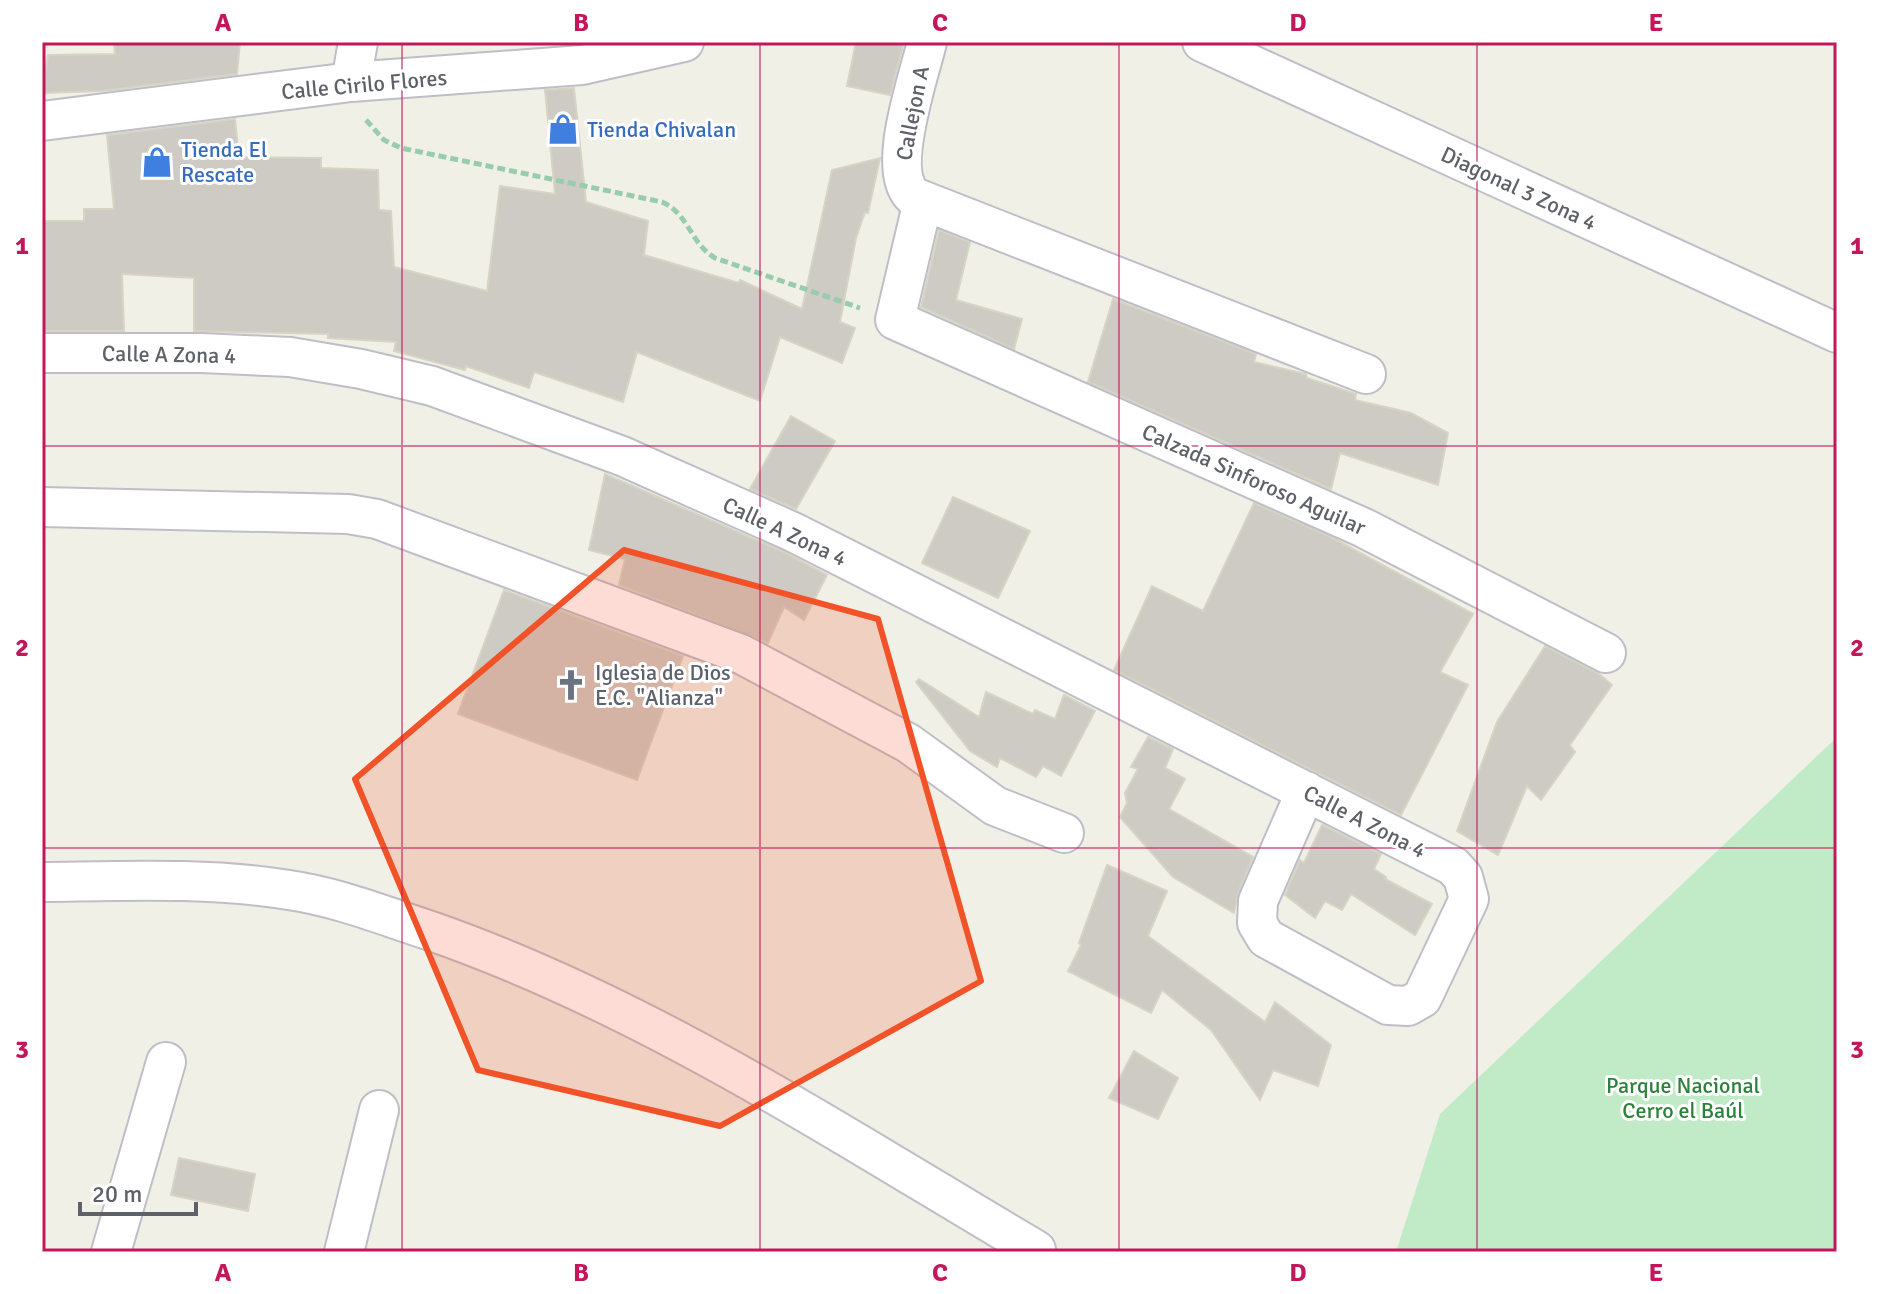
<svg xmlns="http://www.w3.org/2000/svg" width="1879" height="1294" font-family="Signika,sans-serif">
<rect width="100%" height="100%" fill="#f1f0e7"/>
<path fill="#c1ebc7" d="M1837 737V1252H1396L1440 1114Z"/>
<g fill="#cdcbc3" stroke="#d7d4c4" stroke-width="2">
<path d="M135 42H240L237 74 102 91 42 93 48 55 115 54 114 44Z"/>
<path d="M856 42H904L890 95 847 86Z"/>
<path d="M574 88 586 202 648 221 644 255 739 283 740 280 802 309 832 170 880 158 868 213 865 212 856 238 840 322 855 328 842 363 780 337 760 401 637 352 623 402 534 372 529 388 466 366 465 370 394 351 396 342 328 338V334L194 331V278L122 274 124 331H42V221H84V209H114L107 135 235 119 239 157 321 158V168L378 170 379 210 391 211 394 267 487 291 500 186 555 194 545 90Z"/>
<path d="M939 230 970 242 956 300 1022 319 1014 349 921 307Z"/>
<path d="M1113 299 1256 354 1254 362 1306 374 1307 378 1356 394 1355 400 1411 413 1448 433 1438 485 1340 453 1331 489 1088 382Z"/>
<path d="M791 416 835 441 796 509 750 489Z"/>
<path d="M605 474 784 552 827 575 804 620 784 607 768 643 619 585 625 559 589 550Z"/>
<path d="M953 497 1030 531 998 598 922 563Z"/>
<path d="M1254 503 1329 536 1473 614 1440 672 1468 685 1401 815 1114 670 1152 586 1203 611Z"/>
<path d="M504 590 683 656 637 780 458 714Z"/>
<path d="M1545 646 1598 673 1612 685 1570 745 1575 752 1541 800 1527 786 1498 855 1457 831 1497 722Z"/>
<path d="M919 679 979 717 986 692 1033 714 1035 710 1055 719 1064 695 1095 711 1061 776 1043 766 1036 777 1000 758 997 767 970 751 916 682Z"/>
<path d="M1148 737 1173 749 1165 768 1185 779 1169 809 1253 857 1238 893 1234 913 1173 877 1120 817 1127 803 1125 793 1138 769 1131 767Z"/>
<path d="M1322 825 1381 854 1374 869 1386 877 1385 879 1432 904 1415 935 1351 894 1342 910 1325 901 1315 918 1285 895 1300 860 1304 863Z"/>
<path d="M1107 865 1167 891 1148 936 1265 1022 1275 1002 1331 1045 1318 1086 1273 1070 1260 1100 1211 1030 1162 990 1151 1013 1068 971 1081 945 1079 943Z"/>
<path d="M1134 1051 1178 1078 1158 1119 1109 1098Z"/>
<path d="M179 1158 255 1174 248 1211 171 1195Z"/>
</g>
<g fill="none" stroke-linecap="round" stroke-linejoin="round">
<defs>
<g id="minor">
<path d="M927 42C919 77 884 172 914 197L1366 374"/>
<path d="M1202 42 1837 333"/>
<path d="M351 82 358 42"/>
<path d="M42 121 351 82 582 65 684 42"/>
<path d="M923 201 895 320 1364 528 1606 653"/>
<path d="M42 353H201L290 357 361 369 432 386 622 456 793 532 1453 866 1463 877 1469 899 1422 998 1408 1006 1388 1005 1266 938 1257 923 1258 901 1306 791"/>
<path d="M42 507 348 514 377 519 741 654 908 743 995 806 1064 833"/>
<path d="M42 882C124 881 207 877 289 890 337 897 382 915 428 930 645 1005 839 1134 1036 1250"/>
<path d="M111 1252 166 1062"/>
<path d="M344 1252 379 1110"/>
</g>
</defs>
<use href="#minor" stroke="#bebfc6" stroke-width="42"/>
<path stroke="#99ccaf" stroke-width="5" stroke-dasharray="8 4" stroke-linecap="butt" d="M366 120 384 140 401 148 662 202C689 214 690 243 715 258L860 308"/>
<use href="#minor" stroke="#fff" stroke-width="38"/>
</g>
<path fill="#f15228" fill-opacity="0.2" stroke="#f15228" stroke-width="6" stroke-linejoin="round" d="M624 550 878 619 981 981 720 1126 478 1070 355 779Z"/>
<path fill="none" stroke="#c2185b" stroke-width="2" stroke-opacity="0.55" d="M402 42V1252M760 42V1252M1119 42V1252M1477 42V1252M42 446H1837M42 848H1837"/>
<defs>
<symbol id="shop-bare" viewBox="-9 -9 18 18"><path d="M-5-2.5h2.3a2.7 3.5 0 0 1 5.4 0H5L5.5 6h-11ZM-1.5-2.5h3a1.5 2.3 0 0 0-3 0Z" fill="#3f7fe0" stroke="#fff" stroke-width="2.5" paint-order="stroke"/></symbol>
<symbol id="church-bare" viewBox="-9 -9 18 18"><path d="M-1.2-6h2.4v3.5h3.3v2.4h-3.3V6h-2.4V-.1h-3.3v-2.4h3.3Z" fill="#6b7280" stroke="#fff" stroke-width="2.5" paint-order="stroke"/></symbol>
</defs>
<g fill-rule="evenodd">
<use href="#shop-bare" x="541" y="107" width="44" height="44"/>
<use href="#shop-bare" x="135" y="140" width="44" height="44"/>
<use href="#church-bare" x="549" y="663" width="44" height="44"/>
</g>
<g text-anchor="middle" stroke-width="6" stroke-linejoin="round" paint-order="stroke">
<g font-size="22" fill="#5e6168" stroke="#fff">
<text transform="translate(364 84) rotate(-5)" y="8">Calle Cirilo Flores</text>
<text transform="translate(912 113) rotate(-79)" y="8">Callejon A</text>
<text transform="translate(1519 188) rotate(25)" y="8">Diagonal 3 Zona 4</text>
<text transform="translate(169 354) rotate(1)" y="8">Calle A Zona 4</text>
<text transform="translate(1254 479) rotate(24)" y="8">Calzada Sinforoso Aguilar</text>
<text transform="translate(785 531) rotate(25)" y="8">Calle A Zona 4</text>
<text transform="translate(1365 821) rotate(27)" y="8">Calle A Zona 4</text>
</g>
<g font-size="22" fill="#366cbe" stroke="#fff" text-anchor="start">
<text x="587" y="137">Tienda Chivalan</text>
<text x="181" y="157">Tienda El<tspan x="181" dy="25">Rescate</tspan></text>
</g>
<g font-size="22" fill="#5b616d" stroke="#fff" text-anchor="start">
<text x="595" y="680">Iglesia de Dios<tspan x="595" dy="25">E.C. "Alianza"</tspan></text>
</g>
<g font-size="22" fill="#2c813b" stroke="#fff">
<text x="1683" y="1093">Parque Nacional<tspan x="1683" dy="25">Cerro el Baúl</tspan></text>
</g>
</g>
<rect width="1879" height="1294" fill="none" stroke="#ffffff" stroke-width="88"/>
<path d="M80 1202v12h116v-12" fill="none" stroke="#5e6168" stroke-width="4"/>
<text x="92" y="1202" font-size="24" fill="#5e6168" stroke="#ffffff" stroke-width="6" paint-order="stroke">20 m</text>
<rect x="44" y="44" width="1791" height="1206" fill="none" stroke="#c2185b" stroke-width="3"/>
<g font-size="26" text-anchor="middle" font-weight="bold" fill="#c2185b">
<text x="223" y="31">A</text>
<text x="581" y="31">B</text>
<text x="940" y="31">C</text>
<text x="1298" y="31">D</text>
<text x="1656" y="31">E</text>
<text x="22" y="254">1</text>
<text x="1857" y="254">1</text>
<text x="22" y="656">2</text>
<text x="1857" y="656">2</text>
<text x="22" y="1058">3</text>
<text x="1857" y="1058">3</text>
<text x="223" y="1281">A</text>
<text x="581" y="1281">B</text>
<text x="940" y="1281">C</text>
<text x="1298" y="1281">D</text>
<text x="1656" y="1281">E</text>
</g>
</svg>
